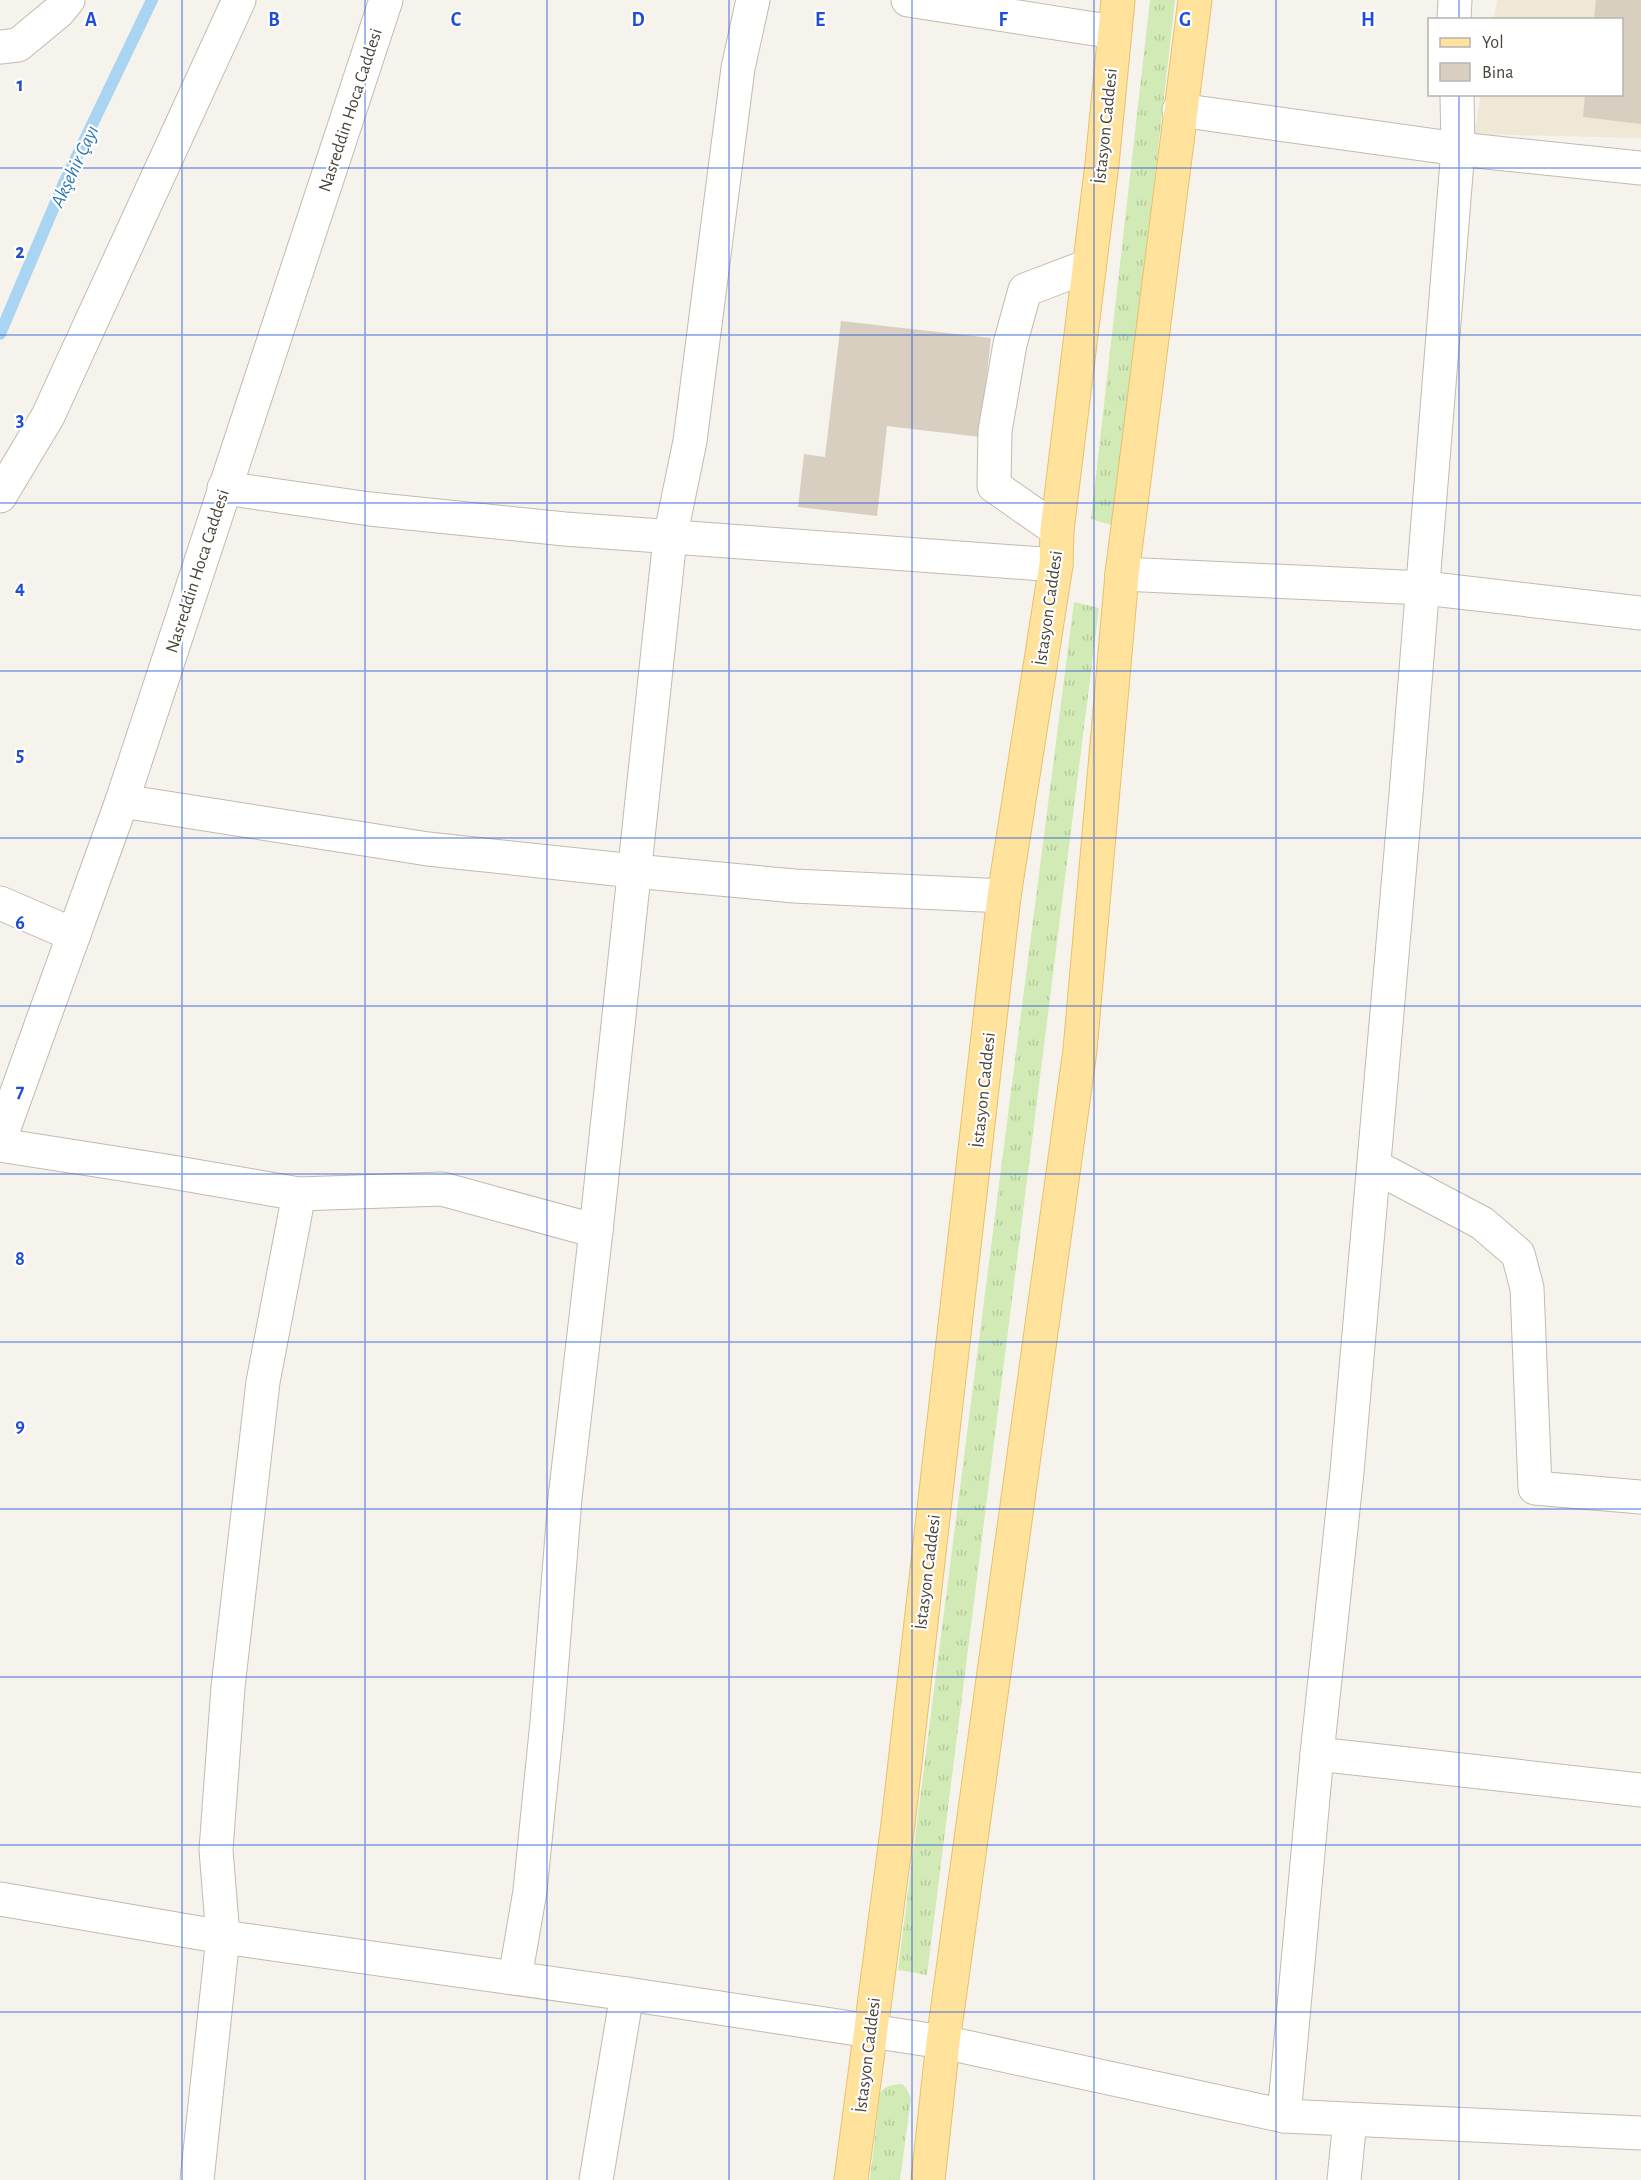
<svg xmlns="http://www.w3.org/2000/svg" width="1641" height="2180" font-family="'Alegreya Sans',sans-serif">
<defs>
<pattern id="grass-tufts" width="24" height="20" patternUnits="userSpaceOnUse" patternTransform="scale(1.5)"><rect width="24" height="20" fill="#d2eab5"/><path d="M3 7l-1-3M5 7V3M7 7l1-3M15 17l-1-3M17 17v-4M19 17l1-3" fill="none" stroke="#b6ca9c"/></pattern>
</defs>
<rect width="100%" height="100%" fill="#f6f3ec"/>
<path fill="#efe8d6" d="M1497 0H1641V138L1474 134 1481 95 1622 94V20L1494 19Z"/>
<g fill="url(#grass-tufts)">
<path d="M1150 0H1175L1115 526 1091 519Z"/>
<path d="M1074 602 1099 608 927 1975 898 1970Z"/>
<path d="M902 2084 907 2089 911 2098 900 2180H870L880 2093C886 2085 892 2085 902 2084Z"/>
</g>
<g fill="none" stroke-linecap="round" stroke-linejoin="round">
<path stroke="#a9d4f2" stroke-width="12" d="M0 334 64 183 152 0"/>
</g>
<g fill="#d8cfc1">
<path d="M1596 0H1641V124L1583 117 1585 94H1622V20H1594Z"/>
<path d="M841 321 991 338 980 437 887 426 877 516 798 507 804 454 825 457Z"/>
</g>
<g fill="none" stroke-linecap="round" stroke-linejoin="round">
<defs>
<g id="minor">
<path d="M908 0 1114 32"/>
<path d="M1454 20 1455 0"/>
<path d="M0 47 18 45 58 12 68 0"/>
<path d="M1179 110 1458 149 1641 168"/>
<path d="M224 488 370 509 565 529 1056 565"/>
<path d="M0 496 48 416 239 0"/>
<path d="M1057 530 994 486 995 431 1010 344 1025 290 1088 266"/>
<path d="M1122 574 1424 588 1641 613"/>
<path d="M122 801 428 849 634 871 794 886 1004 896"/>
<path d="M0 903 74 935"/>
<path d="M0 1139 122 801 386 0"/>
<path d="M0 1145 166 1171 299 1194 442 1189 596 1231"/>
<path d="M1374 1166 1482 1223 1518 1254 1527 1288 1535 1488 1641 1497"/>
<path d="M1317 1754 1641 1790"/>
<path d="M0 1899 223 1937 627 1994 943 2042 1284 2116 1641 2133"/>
<path d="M515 1978 530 1891 547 1722 565 1498 596 1231 670 538 690 441 738 68 753 0"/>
<path d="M1284 2116 1317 1754 1347 1472 1406 794 1458 149 1457 94"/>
<path d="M197 2180 223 1937 216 1850 228 1687 263 1382 299 1194"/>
<path d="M596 2180 627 1994"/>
<path d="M1344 2180 1350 2120"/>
</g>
<g id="major">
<path d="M851 2180 898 1824 1004 896 1056 565 1057 530 1102 164 1118 0"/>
<path d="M928 2180 943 2042 1080 1050 1122 574 1195 0"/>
</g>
</defs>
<use href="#minor" stroke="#c2bbae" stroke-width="35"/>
<use href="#major" stroke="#e6c16a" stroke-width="35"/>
<use href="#minor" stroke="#fff" stroke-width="33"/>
<use href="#major" stroke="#ffe39c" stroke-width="33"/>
</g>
<path fill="none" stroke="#1d4ed8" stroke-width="1.5" stroke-opacity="0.55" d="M182 0V2180M365 0V2180M547 0V2180M729 0V2180M912 0V2180M1094 0V2180M1276 0V2180M1459 0V20M1459 94V2180M0 168H1641M0 335H1641M0 503H1641M0 671H1641M0 838H1641M0 1006H1641M0 1174H1641M0 1342H1641M0 1509H1641M0 1677H1641M0 1845H1641M0 2012H1641"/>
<g text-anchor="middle" stroke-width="4.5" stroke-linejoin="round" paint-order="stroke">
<g font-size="18" fill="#4b4439" stroke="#fff">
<text transform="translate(350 110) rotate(-72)" y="6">Nasreddin Hoca Caddesi</text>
<text transform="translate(1105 126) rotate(-84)" y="6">İstasyon Caddesi</text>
<text transform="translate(197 571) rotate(-72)" y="6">Nasreddin Hoca Caddesi</text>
<text transform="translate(1048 608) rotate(-82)" y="6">İstasyon Caddesi</text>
<text transform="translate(983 1090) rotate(-84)" y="6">İstasyon Caddesi</text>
<text transform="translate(927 1572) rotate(-83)" y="6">İstasyon Caddesi</text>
<text transform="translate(867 2055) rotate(-83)" y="6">İstasyon Caddesi</text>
</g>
<g font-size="20" font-style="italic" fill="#2e7ab2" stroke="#fff">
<text transform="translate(74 166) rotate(-65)" y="7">Akşehir Çayı</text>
</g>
</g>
<g font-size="20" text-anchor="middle" font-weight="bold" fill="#1d4ed8" stroke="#fff" stroke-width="4.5" stroke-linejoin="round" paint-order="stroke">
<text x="91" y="26">A</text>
<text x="274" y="26">B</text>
<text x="456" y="26">C</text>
<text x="638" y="26">D</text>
<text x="820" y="26">E</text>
<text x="1003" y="26">F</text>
<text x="1185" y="26">G</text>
<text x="1368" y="26">H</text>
<text x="20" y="91">1</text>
<text x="20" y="258">2</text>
<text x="20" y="426">3</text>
<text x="20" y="594">4</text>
<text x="20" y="761">5</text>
<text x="20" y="929">6</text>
<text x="20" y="1097">7</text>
<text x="20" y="1265">8</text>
<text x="20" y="1432">9</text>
</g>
<rect x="1428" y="18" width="195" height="78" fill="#ffffff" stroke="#b7b4b0" stroke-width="1.5"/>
<rect x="1440" y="38" width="30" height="9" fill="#ffe39c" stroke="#b7b4b0" stroke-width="1.5"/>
<text x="1482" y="48" font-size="18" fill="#4b4439">Yol</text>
<rect x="1440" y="63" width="30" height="18" fill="#d8cfc1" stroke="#b7b4b0" stroke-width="1.5"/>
<text x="1482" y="78" font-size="18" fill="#4b4439">Bina</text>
</svg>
